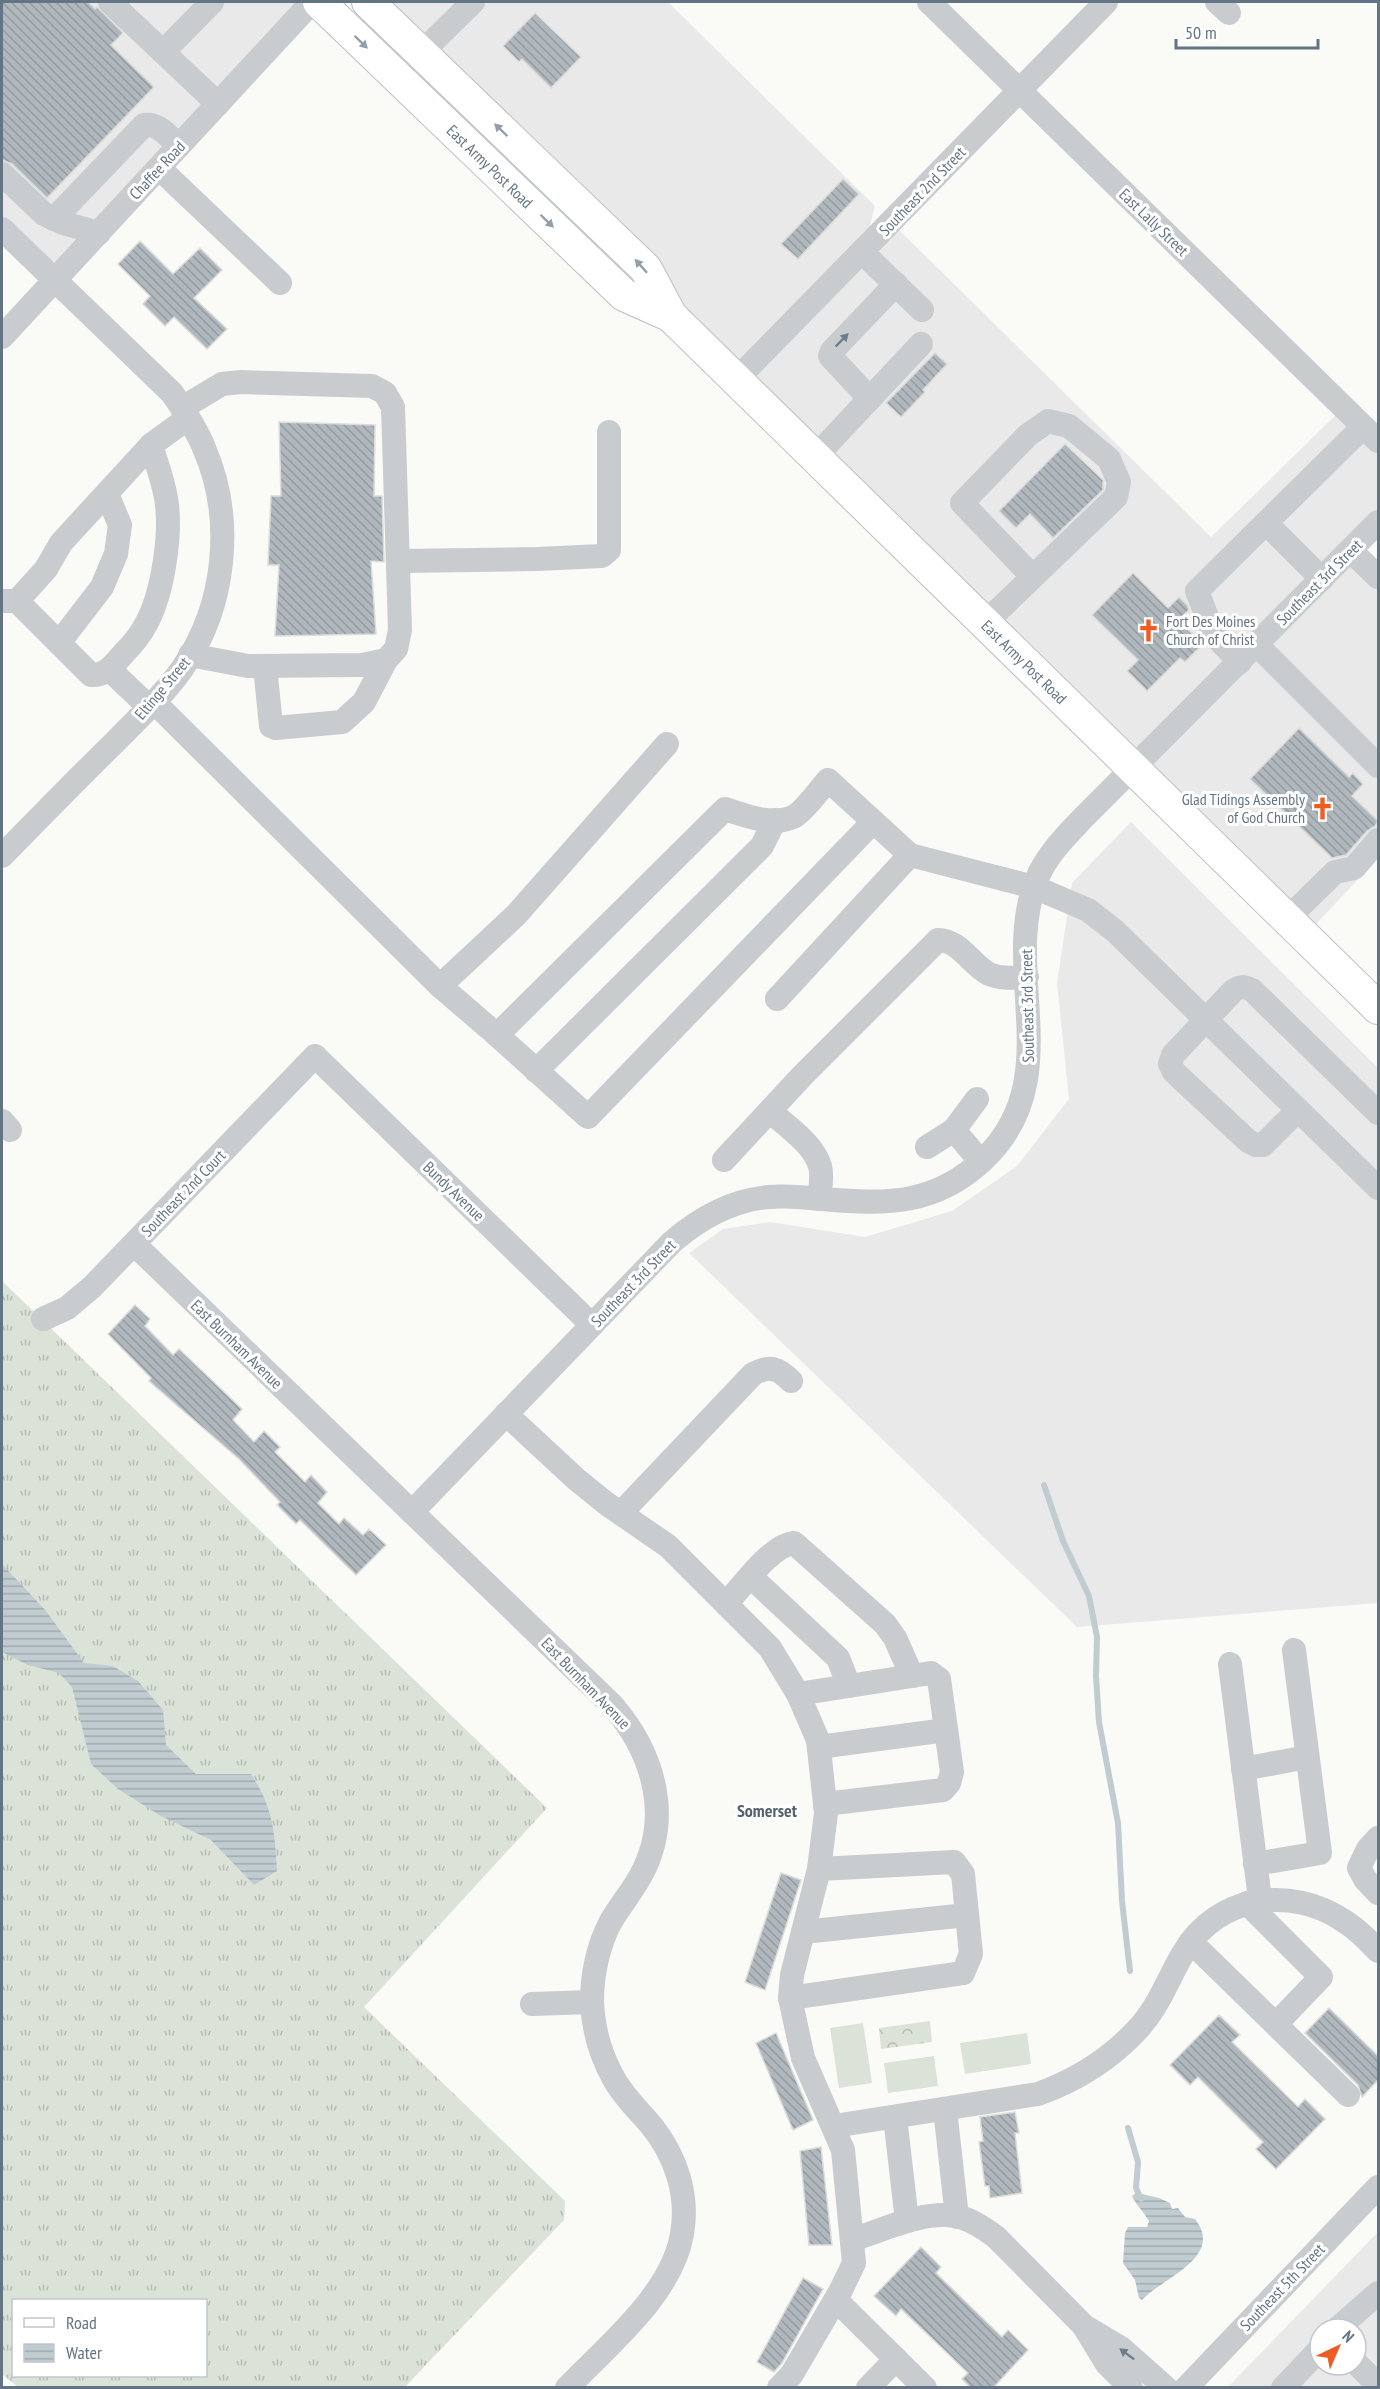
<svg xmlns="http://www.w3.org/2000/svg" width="1380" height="2389" font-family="'PT Sans Narrow',sans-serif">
<defs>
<pattern id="grass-tufts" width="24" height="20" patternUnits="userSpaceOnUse" patternTransform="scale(1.5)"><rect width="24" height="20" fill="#dbe2d8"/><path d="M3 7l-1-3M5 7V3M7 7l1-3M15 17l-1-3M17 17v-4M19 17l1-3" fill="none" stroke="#b5bcb5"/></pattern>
<pattern id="park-crowns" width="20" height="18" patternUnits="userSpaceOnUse" patternTransform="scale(1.5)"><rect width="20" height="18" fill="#dbe2d8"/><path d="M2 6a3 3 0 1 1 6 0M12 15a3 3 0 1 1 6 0" fill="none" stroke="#b5bcb5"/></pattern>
<pattern id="water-rules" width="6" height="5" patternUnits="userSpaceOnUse" patternTransform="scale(1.5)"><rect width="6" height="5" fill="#c1ccd1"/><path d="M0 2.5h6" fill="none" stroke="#a0aaaf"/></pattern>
<pattern id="building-back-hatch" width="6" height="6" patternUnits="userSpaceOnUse" patternTransform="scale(1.5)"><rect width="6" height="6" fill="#b0b8be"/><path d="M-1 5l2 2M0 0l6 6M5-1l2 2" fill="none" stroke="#939aa0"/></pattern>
</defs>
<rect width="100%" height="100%" fill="#fafaf7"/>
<g fill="#e8e9e8" fill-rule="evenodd">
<path d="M2 2H312L55 281 2 229Z"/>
<path d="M366 2H668L875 206 863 251 899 230 1211 537 1344 407 1378 441V522L1351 551 1378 577V858L1304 937Z"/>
<path d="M1131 822 1378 1068V1603L1077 1627 689 1253 723 1229 770 1222 865 1237 952 1211 1017 1166 1069 1099 1057 983 1072 883Z"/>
<path d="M1378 2232V2387H1228ZM1320 2329H1356V2365H1320Z"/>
</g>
<path fill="url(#grass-tufts)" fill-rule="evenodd" d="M2 1281 547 1808 364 2007 565 2201 564 2220 405 2387 19 2388 2 2374ZM14 2300H206V2376H14Z"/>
<path fill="url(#park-crowns)" d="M930 2021 932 2042 881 2049 879 2028Z"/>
<g fill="#dbe2d8">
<path d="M863 2023 872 2083 839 2088 830 2028Z"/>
<path d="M1027 2033 1031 2064 965 2074 960 2043Z"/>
<path d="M934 2056 938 2086 888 2093 884 2063Z"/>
</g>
<g fill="url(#water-rules)">
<path d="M2 1564 46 1611 84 1663 113 1666 138 1681 163 1710 166 1745 196 1774H251C273 1807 275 1833 277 1871L254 1885 211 1840 161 1816 118 1789 91 1764 72 1687 59 1673 28 1665 2 1652Z"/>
<path d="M1137 2193 1159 2198 1170 2203 1172 2209 1178 2208 1185 2217 1195 2219C1225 2257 1162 2278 1142 2300L1139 2298 1135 2280 1123 2263 1125 2233 1128 2227H1147L1149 2221C1144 2212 1136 2205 1132 2196Z"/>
</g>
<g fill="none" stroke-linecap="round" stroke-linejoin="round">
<g stroke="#c1ccd1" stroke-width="6">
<path d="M1044 1485 1063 1541 1089 1596 1097 1637 1096 1676 1099 1722 1118 1823 1122 1901 1130 1971"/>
<path d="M1128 2128 1138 2162 1136 2188 1141 2199"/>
</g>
</g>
<g fill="url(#building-back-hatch)" stroke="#dcdcd9" stroke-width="1.5">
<path d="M2 2H88L95 9 97 7 123 33 111 45 154 87 47 198 12 164 2 160Z"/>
<path d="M535 13 581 57 551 88 522 59 519 62 503 46Z"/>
<path d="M843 179 859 194 798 259 781 244Z"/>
<path d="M140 241 173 274 200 248 222 270 194 298 227 329 207 349 174 317 165 326 143 304 150 296 118 264Z"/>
<path d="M935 353 947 364 923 390 925 392 901 417 886 403Z"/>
<path d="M279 422 375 425 374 496H382L384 562 371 561 376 634 275 636 279 565H268L271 496H281Z"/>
<path d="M1065 444 1103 480V490L1053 538 1030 514 1016 528 999 511Z"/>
<path d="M1133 573 1168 608 1179 597 1187 605 1189 610 1178 620 1198 639 1196 641 1201 646 1185 662 1180 658 1147 691 1127 671 1138 660 1092 615Z"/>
<path d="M1299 728 1349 777 1353 773 1363 784 1352 796 1378 821 1375 826 1367 831 1346 855 1332 858 1250 779Z"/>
<path d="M135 1305 150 1319 145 1326 173 1355 179 1349 242 1409 233 1420 254 1442 264 1431 280 1447 275 1452 305 1482 311 1475 327 1492 318 1503 339 1524 344 1518 363 1535 369 1529 386 1545 356 1575 300 1520 296 1524 277 1505 280 1502 239 1459 149 1381 151 1378 108 1334Z"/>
<path d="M781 1873 801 1880 765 1990 745 1982Z"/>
<path d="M1329 2008 1378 2056V2080L1362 2097 1358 2085 1305 2033Z"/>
<path d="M1219 2015 1240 2035 1232 2042 1298 2107 1305 2099 1325 2119 1276 2169 1256 2149 1263 2142 1198 2077 1190 2085 1170 2065Z"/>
<path d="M776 2033 813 2120 793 2130 756 2043Z"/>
<path d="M1015 2112 1019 2133H1015L1022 2193 990 2198 989 2186H985L979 2142 983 2141 980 2117Z"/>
<path d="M821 2147 832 2245H809L800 2151Z"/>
<path d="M921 2247 941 2267 936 2273 1002 2337 1008 2330 1028 2350 993 2388H971L962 2379 968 2373 901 2309 896 2316 874 2296Z"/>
<path d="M803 2278 823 2289 782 2363 774 2372 757 2362Z"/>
</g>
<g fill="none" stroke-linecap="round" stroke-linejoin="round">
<defs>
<g id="major">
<path id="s1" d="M319 2 624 295 671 316"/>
<path id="s2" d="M368 2 646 269 671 316 1378 1008"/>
</g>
</defs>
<use href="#major" stroke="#bbbfc3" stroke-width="34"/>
<g stroke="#c8cccf" stroke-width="24">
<path d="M110 2 163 52"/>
<path d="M212 2 163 52 218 104"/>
<path d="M929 2 1378 441"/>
<path d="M1217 2 1229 13"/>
<path d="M421 53 473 2"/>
<path d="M159 168 280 283"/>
<path d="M2 174 44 214 63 223 99 233"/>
<path d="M54 219 144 125C159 123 168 136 179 146"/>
<path d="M2 229 172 393C184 411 196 428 204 448 235 519 226 606 182 669 163 696 137 719 114 743 76 780 39 818 2 856"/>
<path d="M862 252 922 310"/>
<path d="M2 337 312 2"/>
<path d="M737 379 1106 2"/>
<path d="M870 399 830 356 832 351 896 284"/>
<path d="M182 408 222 384 241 382 372 386 385 393 393 407 400 630 396 649 386 660 362 665 248 666 190 655"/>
<path d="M151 445 188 418"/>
<path d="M816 456 921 344"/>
<path d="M1266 523 1322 579"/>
<path d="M1351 551 1378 577"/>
<path d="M398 561 537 559 602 556 609 550V432"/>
<path d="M2 601H17L91 675C107 676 114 664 124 653 132 645 141 634 146 624 163 594 172 532 166 498 163 480 156 462 151 445L61 543 46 569 17 601"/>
<path d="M986 622 1116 497 1119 482 1109 459 1069 426 1048 421 1028 435 962 503 1032 576"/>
<path d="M59 643 102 587 116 554 120 525 107 494"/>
<path d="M1257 645 1378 766"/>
<path d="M1240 662 1214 635 1197 591 1363 427"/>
<path d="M265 666 271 726 276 728 342 722 364 702 386 660"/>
<path d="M109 669 149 707"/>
<path d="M154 702 440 986 497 1035 725 809C746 816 774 827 795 816 805 810 820 789 828 780L910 855 1034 887 1088 910 1115 931 1378 1188"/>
<path d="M1287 919 1335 872 1354 868 1378 840"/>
<path d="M440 986 516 915 667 744"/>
<path d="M777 999 910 855"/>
<path d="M497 1035 588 1117 873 822"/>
<path d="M536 1071 762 846 775 820"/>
<path d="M977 1099 954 1130 981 1162"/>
<path d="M1298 1110 1263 1145H1256L1248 1141 1174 1072 1170 1064 1173 1055 1233 991C1240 986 1243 986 1252 990L1378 1113"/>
<path d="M770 1111C786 1126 813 1143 820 1166 823 1177 820 1188 819 1199"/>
<path d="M2 1121 10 1130"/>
<path d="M927 1147 954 1130"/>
<path d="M724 1160 802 1076 938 940C960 940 971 965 989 974 1001 979 1014 978 1027 977"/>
<path d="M134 1244 613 1706C654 1754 673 1818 640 1877 631 1893 619 1907 610 1923 598 1946 592 1975 592 2001 593 2028 601 2056 614 2079 624 2097 638 2110 651 2125 676 2156 689 2195 682 2234 672 2294 608 2345 567 2388"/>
<path d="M43 1319 67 1308 92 1287 315 1056 592 1325"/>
<path d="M506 1414 576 1479 607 1504 668 1546 770 1648 798 1694 818 1740 826 1813 819 1869 792 1975 790 1998 803 2058 843 2150 854 2263 841 2290 792 2374 779 2388"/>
<path d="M412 1512 672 1242C700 1218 731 1200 769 1197 787 1195 805 1198 823 1199 886 1205 936 1205 984 1159 1068 1079 1001 973 1036 881 1045 857 1064 838 1082 819L1378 522"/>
<path d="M621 1513 753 1374C770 1365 778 1368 791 1381"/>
<path d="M751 1577 838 1658 849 1686"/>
<path d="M726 1604C742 1587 771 1545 794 1543L885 1624 895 1638 912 1676"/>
<path d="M1230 1664 1260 1899"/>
<path d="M798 1694 931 1673 939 1679 952 1772 949 1783 943 1790 825 1804"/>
<path d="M819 1747 946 1730"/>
<path d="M1243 1769 1307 1757"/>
<path d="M1378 1838 1368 1849 1359 1868 1365 1879 1378 1893"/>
<path d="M1255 1864 1320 1853 1294 1650"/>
<path d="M1247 1903 1321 1977 1276 2024"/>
<path d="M803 1932 967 1915"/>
<path d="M1191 1942 1348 2095"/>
<path d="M790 1998 963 1973 971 1954 963 1874 954 1862 819 1869"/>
<path d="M532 2004 592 2002"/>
<path d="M945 2109 957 2217"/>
<path d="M895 2117 907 2221"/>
<path d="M834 2126 1038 2094C1077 2080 1109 2060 1137 2030 1159 2007 1168 1978 1184 1952 1218 1895 1291 1885 1344 1921 1357 1929 1368 1940 1378 1951"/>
<path d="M853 2240C884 2229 931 2207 963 2218 976 2222 986 2230 996 2237L1084 2326 1121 2348 1166 2388"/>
<path d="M836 2300 925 2388"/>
<path d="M1085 2328 1107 2364 1131 2388"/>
<path d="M1337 2329 1378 2293"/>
<path d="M1356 2363 1378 2385"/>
<path d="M868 2388 896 2359"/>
<path d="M1186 2388 1378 2187"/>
<path d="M1283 2388 1320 2349"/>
</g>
<use href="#major" stroke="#fff" stroke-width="32"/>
</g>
<defs><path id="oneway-solid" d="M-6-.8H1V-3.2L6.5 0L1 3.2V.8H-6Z" transform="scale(1.5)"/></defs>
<g fill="#929ea9">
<use href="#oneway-solid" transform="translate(361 42) rotate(44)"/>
<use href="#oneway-solid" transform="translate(501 130) rotate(-136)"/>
<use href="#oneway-solid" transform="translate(547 221) rotate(44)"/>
<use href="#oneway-solid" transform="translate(641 266) rotate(-132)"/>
</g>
<g fill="#6d7d8c">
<use href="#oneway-solid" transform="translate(842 340) rotate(-46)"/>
<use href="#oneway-solid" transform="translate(1127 2354) rotate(-143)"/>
</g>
<defs>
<symbol id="church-bare" viewBox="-9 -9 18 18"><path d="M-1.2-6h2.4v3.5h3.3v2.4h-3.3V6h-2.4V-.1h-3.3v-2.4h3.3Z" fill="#ee5b23" stroke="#fff" stroke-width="2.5" paint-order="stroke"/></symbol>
</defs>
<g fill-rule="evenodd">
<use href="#church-bare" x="1132" y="614" width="33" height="33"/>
<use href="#church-bare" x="1306" y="792" width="33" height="33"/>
</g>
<g text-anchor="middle" stroke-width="6" stroke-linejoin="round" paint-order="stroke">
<g font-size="16" fill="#637484" stroke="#fff">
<text dy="6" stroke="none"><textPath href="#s1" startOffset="237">East Army Post Road</textPath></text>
<text transform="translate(157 170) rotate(-47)" y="6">Chaffee Road</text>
<text transform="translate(922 191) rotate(-46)" y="6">Southeast 2nd Street</text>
<text transform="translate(1154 222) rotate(44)" y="6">East Lally Street</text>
<text transform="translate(1319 582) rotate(-45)" y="6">Southeast 3rd Street</text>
<text dy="6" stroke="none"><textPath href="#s2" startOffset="933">East Army Post Road</textPath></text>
<text transform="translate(162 688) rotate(-50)" y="6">Eltinge Street</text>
<text transform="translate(1027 1006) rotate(-91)" y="6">Southeast 3rd Street</text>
<text transform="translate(454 1191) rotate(44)" y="6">Bundy Avenue</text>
<text transform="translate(183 1193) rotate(-46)" y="6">Southeast 2nd Court</text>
<text transform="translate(633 1283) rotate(-46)" y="6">Southeast 3rd Street</text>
<text transform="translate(237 1344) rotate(44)" y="6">East Burnham Avenue</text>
<text transform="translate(586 1683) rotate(46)" y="6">East Burnham Avenue</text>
<text transform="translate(1282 2287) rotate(-46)" y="6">Southeast 5th Street</text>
</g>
<g font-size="16" fill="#637484" stroke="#fff" text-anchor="start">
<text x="1166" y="627">Fort Des Moines<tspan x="1166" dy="18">Church of Christ</tspan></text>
<text x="1305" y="805" text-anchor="end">Glad Tidings Assembly<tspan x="1305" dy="18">of God Church</tspan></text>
</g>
<g font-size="18" font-weight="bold" fill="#55626f" stroke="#fff">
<text x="767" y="1817">Somerset</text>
</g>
</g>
<rect width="1380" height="2389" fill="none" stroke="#637484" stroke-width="6"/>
<rect x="12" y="2299" width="195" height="78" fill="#ffffff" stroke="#c1c7ce" stroke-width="1.5"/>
<rect x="24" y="2318" width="30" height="9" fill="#ffffff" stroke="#c1c7ce" stroke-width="1.5"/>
<text x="66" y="2329" font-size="18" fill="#637484">Road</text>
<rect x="24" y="2344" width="30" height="18" fill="url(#water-rules)" stroke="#c1c7ce" stroke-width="1.5"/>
<text x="66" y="2359" font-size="18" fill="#637484">Water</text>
<g transform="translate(1338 2347) rotate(44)"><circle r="28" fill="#ffffff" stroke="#c1c7ce" stroke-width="1.5"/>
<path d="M0-4.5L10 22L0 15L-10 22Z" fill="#ee5b23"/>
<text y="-9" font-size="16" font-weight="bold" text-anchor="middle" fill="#637484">N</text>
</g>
<path d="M1176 39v9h142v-9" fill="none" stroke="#637484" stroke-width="3"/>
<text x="1185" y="39" font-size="18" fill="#637484" stroke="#ffffff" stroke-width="4.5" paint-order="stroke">50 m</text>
</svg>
